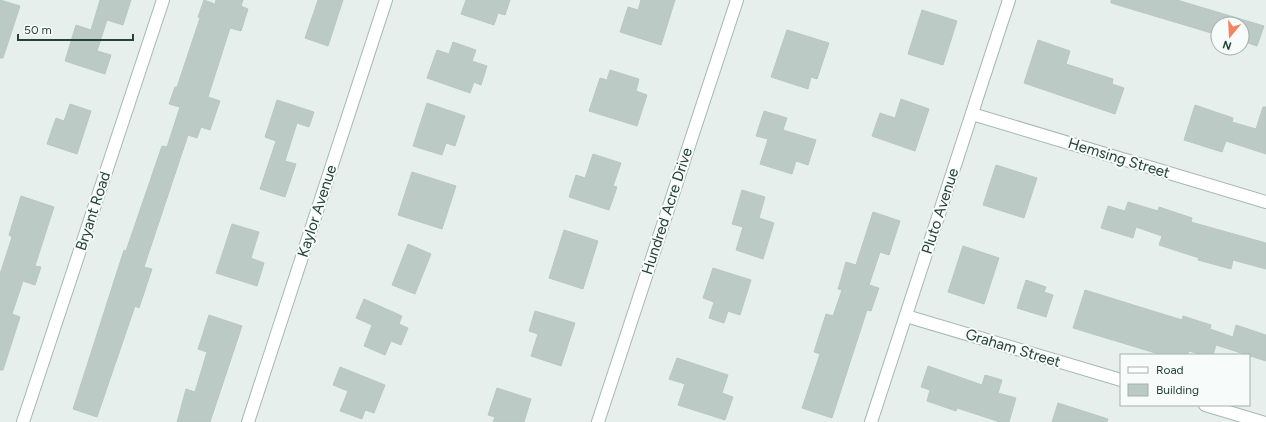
<svg xmlns="http://www.w3.org/2000/svg" width="1266" height="422" font-family="Figtree,sans-serif">
<rect width="100%" height="100%" fill="#e6efeb"/>
<g fill="#bbcac4" stroke="#b8c9c2">
<path d="M0 0 20 6 3 58H0Z"/>
<path d="M100 0H131L123 25 107 20 97 51 111 55 105 74 65 61 76 25 91 30Z"/>
<path d="M204 0 215 4 216 0H243L241 6 248 9 241 31 230 28 208 97 220 101 210 130 201 127 197 138 188 135 144 267 152 269 139 308 135 306 97 417 73 409 124 250 126 251 162 146 167 147 180 107 169 104 175 87H177L200 18 198 17Z"/>
<path d="M318 0H343L328 46 305 38Z"/>
<path d="M466 0H510L505 15 498 13 494 25 461 14Z"/>
<path d="M641 0H675L661 45 620 32 628 7 638 10Z"/>
<path d="M1111 0H1177L1264 26 1257 46 1242 41V24H1218V35L1111 3Z"/>
<path d="M922 10 957 21 943 65 908 54Z"/>
<path d="M787 30 829 43 817 79 811 77 808 89 771 77Z"/>
<path d="M1038 40 1070 51 1066 64 1113 79 1112 84 1124 88 1115 114 1024 83Z"/>
<path d="M453 42 476 50 472 61 487 66 481 85 474 82 470 93 427 78 437 50 449 54Z"/>
<path d="M610 70 639 79 636 91 647 95 637 126 589 111 600 78 607 80Z"/>
<path d="M901 99 929 109 915 151 872 136 880 113 895 118Z"/>
<path d="M277 100 314 112 309 127 297 123 285 161 296 164 285 197 260 189 276 141 265 137Z"/>
<path d="M427 103 465 116 455 146 446 143 442 155 413 146Z"/>
<path d="M70 104 91 111 77 154 47 144 56 118 64 121Z"/>
<path d="M1195 105 1233 118 1232 122 1256 129 1263 107H1266V154L1226 141 1222 152 1184 140Z"/>
<path d="M764 111 787 118 783 130 816 140 808 165 796 161 792 174 760 164 768 139 756 136Z"/>
<path d="M593 154 621 163 613 186 617 187 609 210 569 197 576 175 585 178Z"/>
<path d="M996 165 1037 178 1024 218 983 205Z"/>
<path d="M412 172 456 186 442 229 398 215Z"/>
<path d="M742 190 765 197 759 218 774 223 763 259 736 250 743 227 732 224Z"/>
<path d="M21 196 54 207 35 266 41 267 35 285 23 281 12 314 20 317 3 370H0V274L12 237 9 235Z"/>
<path d="M1128 202 1158 211 1159 207 1192 218 1191 222 1266 243V269L1233 260 1231 269 1198 260 1199 258 1159 245 1162 236 1136 227 1133 238 1101 228 1108 206 1125 211Z"/>
<path d="M873 212 900 221 889 255 880 252 869 285 879 288 871 311 867 310 832 418 802 408 820 354 814 352 826 314 833 316 842 290 838 289 846 262 856 265Z"/>
<path d="M232 224 259 232 251 258 264 263 257 286 216 273Z"/>
<path d="M564 230 598 241 583 289 549 278Z"/>
<path d="M408 244 431 254 415 294 392 285Z"/>
<path d="M963 246 999 258 984 304 948 292Z"/>
<path d="M713 268 751 280 740 315 728 311 724 323 709 318 714 302 703 298Z"/>
<path d="M1026 280 1046 287 1044 292 1053 295 1046 317 1017 308Z"/>
<path d="M1085 290 1182 320 1183 316 1211 325 1210 329 1233 337 1236 325 1266 335V361L1216 345 1213 355H1202L1189 351 1187 355H1162L1073 328Z"/>
<path d="M364 299 402 316 399 324 408 328 401 345 391 341 385 355 364 346 372 325 356 318Z"/>
<path d="M535 311 575 323 561 366 531 356 538 334 529 331Z"/>
<path d="M209 315 242 326 210 422H177L186 389 195 392 207 352 198 349Z"/>
<path d="M677 358 728 375 722 393 733 397 725 420 678 405 685 384 669 379Z"/>
<path d="M928 366 982 385 985 375 1002 380 998 393 1016 398 1009 422H1000L957 408 956 411 927 401 930 390 921 387Z"/>
<path d="M340 367 385 385 374 413 365 410 362 419 340 411 348 391 333 385Z"/>
<path d="M497 388 531 399 524 422H493L495 417 488 415Z"/>
<path d="M1058 403 1108 419 1107 422H1052Z"/>
</g>
<g fill="none" stroke-linecap="round" stroke-linejoin="round">
<defs>
<g id="minor">
<path d="M972 114 1266 202"/>
<path d="M906 316 1121 380"/>
<path d="M1205 405 1262 422"/>
<path d="M23 422 163 0"/>
<path d="M248 422 386 0"/>
<path d="M598 422 737 0"/>
<path d="M871 422 1009 0"/>
</g>
</defs>
<use href="#minor" stroke="#a8b8b2" stroke-width="14"/>
<use href="#minor" stroke="#fff" stroke-width="12"/>
</g>
<g text-anchor="middle" stroke-width="4" stroke-linejoin="round" paint-order="stroke">
<g font-size="15" fill="#24423a" stroke="#f7fbf9">
<text transform="translate(1119 158) rotate(17)" y="5">Hemsing Street</text>
<text transform="translate(93 211) rotate(-72)" y="5">Bryant Road</text>
<text transform="translate(317 211) rotate(-72)" y="5">Kaylor Avenue</text>
<text transform="translate(667 211) rotate(-72)" y="5">Hundred Acre Drive</text>
<text transform="translate(940 211) rotate(-72)" y="5">Pluto Avenue</text>
<text transform="translate(1013 348) rotate(17)" y="5">Graham Street</text>
</g>
</g>
<rect x="1120" y="354" width="130" height="52" fill="#f7fbf9" stroke="#a3b1ad"/>
<rect x="1128" y="367" width="20" height="6" fill="#ffffff" stroke="#a3b1ad"/>
<text x="1156" y="374" font-size="12" fill="#24423a">Road</text>
<rect x="1128" y="384" width="20" height="12" fill="#bbcac4" stroke="#a3b1ad"/>
<text x="1156" y="394" font-size="12" fill="#24423a">Building</text>
<g transform="translate(1230 36) rotate(198)"><circle r="19" fill="#f7fbf9" stroke="#a3b1ad"/>
<path d="M0-3L7 15L0 10L-7 15Z" fill="#f4845f"/>
<text y="-6" font-size="11" font-weight="bold" text-anchor="middle" fill="#24423a">N</text>
</g>
<path d="M18 34v6h115v-6" fill="none" stroke="#24423a" stroke-width="2"/>
<text x="24" y="34" font-size="12" fill="#24423a" stroke="#f7fbf9" stroke-width="3" paint-order="stroke">50 m</text>
</svg>
